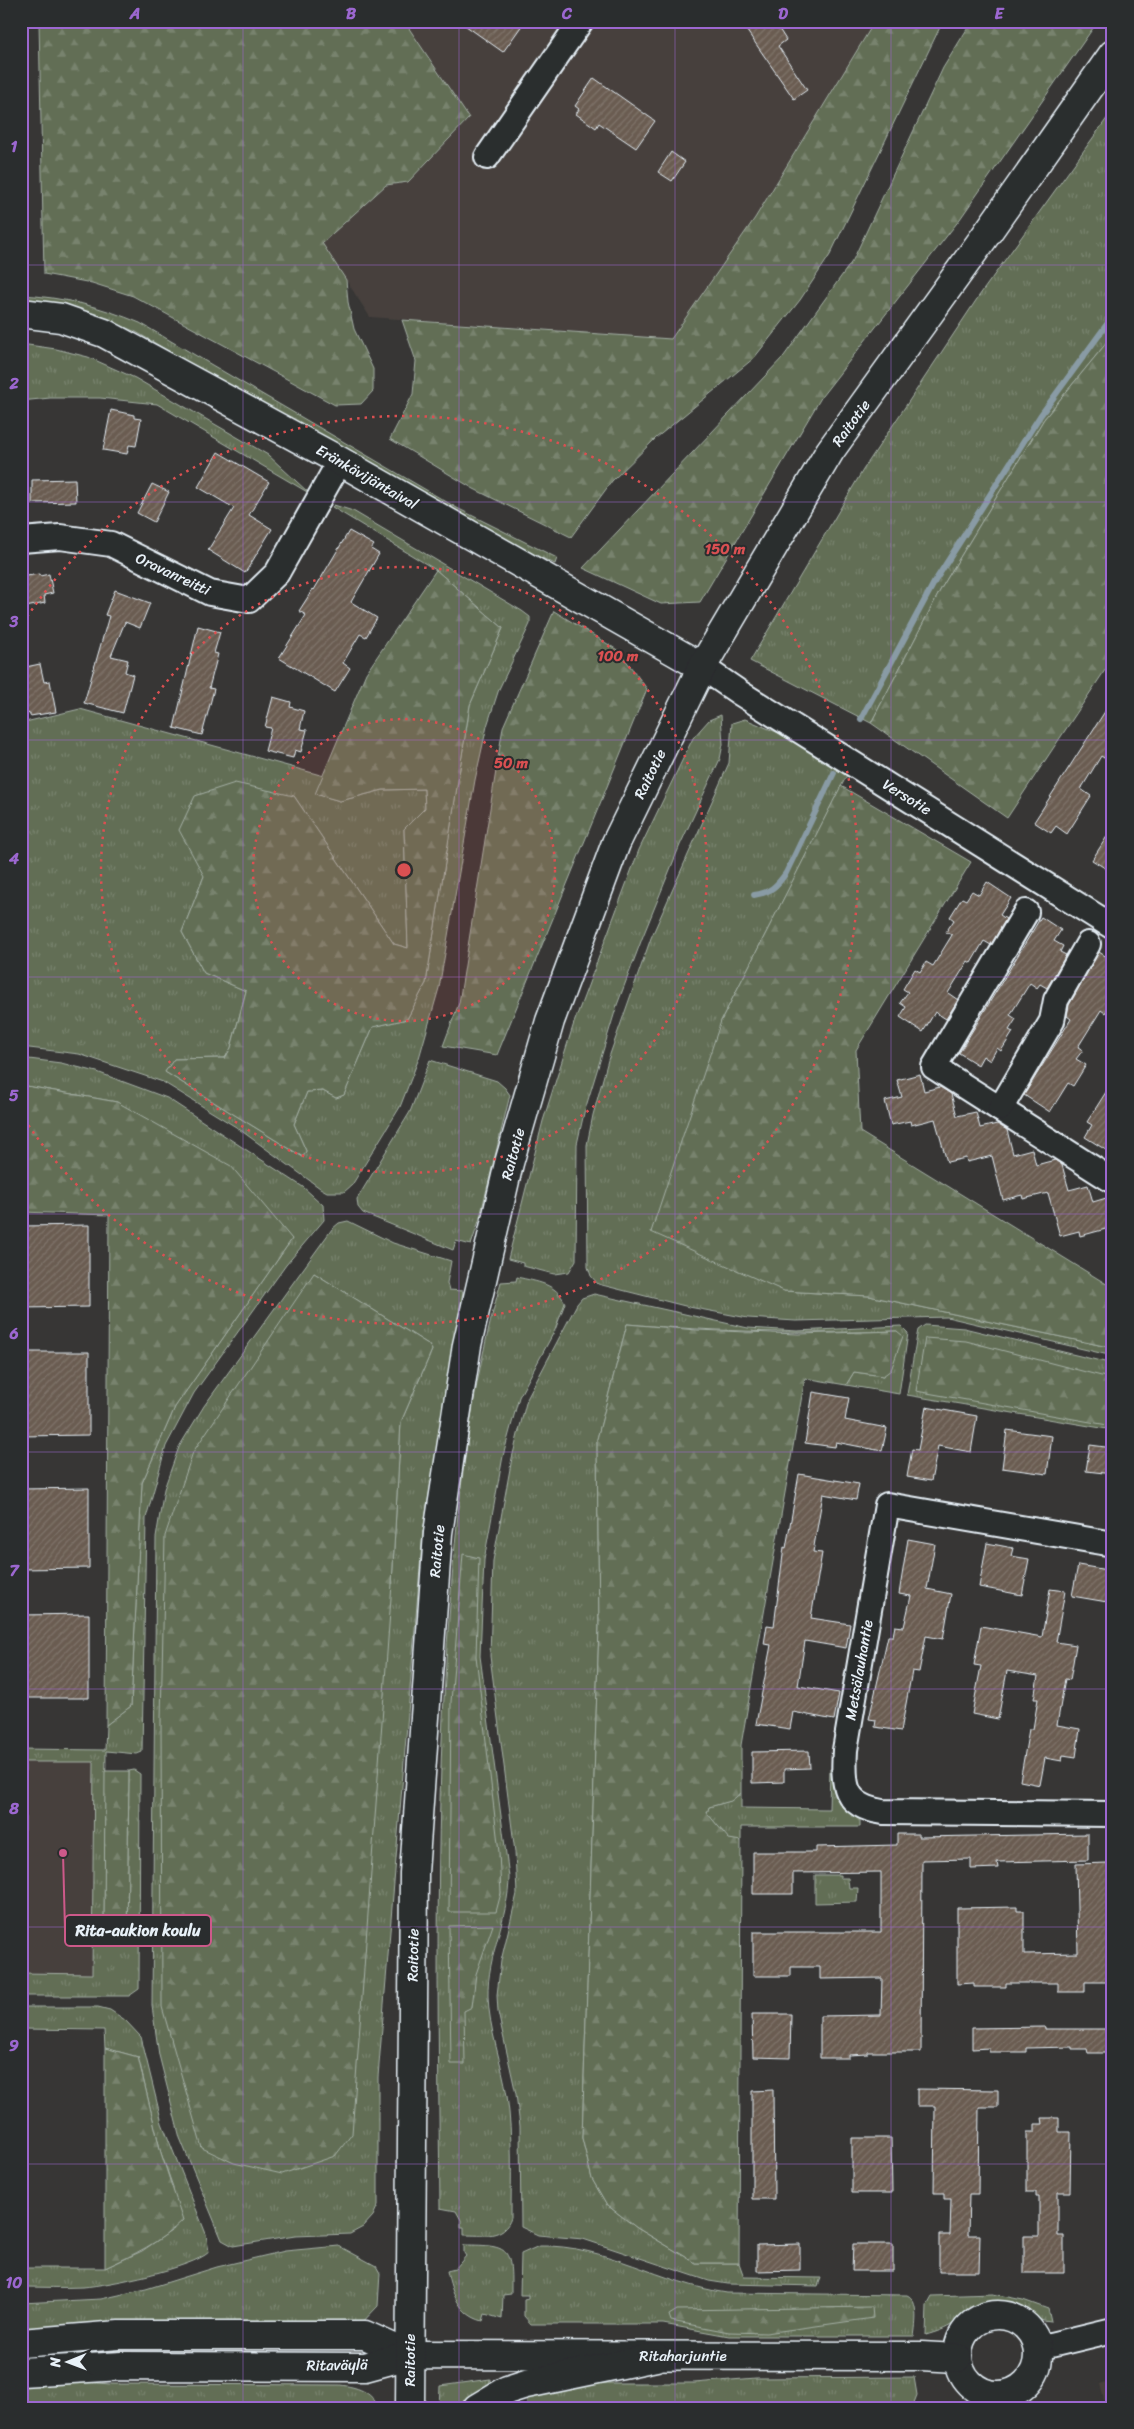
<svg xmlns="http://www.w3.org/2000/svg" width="1134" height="2429" font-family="Sriracha,sans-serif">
<defs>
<pattern id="grass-tufts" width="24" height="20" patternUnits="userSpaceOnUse" patternTransform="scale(1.25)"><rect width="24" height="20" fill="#626e55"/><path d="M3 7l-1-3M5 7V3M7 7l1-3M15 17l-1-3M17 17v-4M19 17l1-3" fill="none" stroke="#78836e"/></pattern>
<pattern id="forest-firs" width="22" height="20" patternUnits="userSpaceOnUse" patternTransform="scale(1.25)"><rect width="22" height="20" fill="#626e55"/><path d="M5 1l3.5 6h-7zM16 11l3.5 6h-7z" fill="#78836e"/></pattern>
<pattern id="building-hatch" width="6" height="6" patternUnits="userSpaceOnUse" patternTransform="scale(1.25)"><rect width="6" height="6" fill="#6a5c51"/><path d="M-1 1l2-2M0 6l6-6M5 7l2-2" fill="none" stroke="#7f746b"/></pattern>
</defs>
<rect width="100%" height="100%" fill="#373635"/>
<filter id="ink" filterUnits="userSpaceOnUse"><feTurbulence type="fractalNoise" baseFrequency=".02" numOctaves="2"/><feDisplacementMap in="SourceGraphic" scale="10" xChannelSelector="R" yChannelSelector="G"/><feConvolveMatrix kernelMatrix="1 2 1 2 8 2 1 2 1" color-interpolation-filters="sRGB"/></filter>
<g filter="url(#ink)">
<g fill="#46413d">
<path d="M404 21H875L755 218 671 339 370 317 322 243 386 185 408 182 469 118Z"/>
<path d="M21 1749 106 1750 104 1974 21 1973Z"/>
<path d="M1113 2380V2408H1106L1100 2384Z"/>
</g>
<g fill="url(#grass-tufts)" stroke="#a5b0a6" fill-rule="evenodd">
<path d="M1113 110V335L1044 419 942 587 871 723 750 661 863 470 979 296Z"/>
<path d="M21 295C63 297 102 307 140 323L457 508 557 558 555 564 453 517 136 332 106 319 21 303Z"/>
<path d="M21 344 56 349 88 357 135 378 268 455 309 493 157 404 100 398H50L21 401Z"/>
<path d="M334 505 353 511 522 611 530 617V624L499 689 487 726 475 780 439 988 419 1058 400 1107 352 1185 344 1192H327L320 1188 236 1127 163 1082 79 1054 21 1047V723L80 709 324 776 316 794 340 801 383 790 424 789 425 808 404 829 408 948 394 944 294 796 204 876 182 932 204 973 246 991 231 1048 225 1058 174 1059 165 1072 303 1157 306 1151 294 1124 307 1092 323 1091 336 1098 344 1095 373 1027 407 1019 426 983 470 705 503 628 436 570 332 507Z"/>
<path d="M721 715 723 744 720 759 680 845 643 936 617 1005 584 1113 577 1144 576 1260 569 1272 554 1274 523 1266V1263L508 1259 543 1121 574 1023 639 850 693 738 709 720Z"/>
<path d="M745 719 786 736 848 773 721 1021 784 1291 869 1296 1113 1348V1356L947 1317 796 1321 748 1318 689 1307 598 1284 591 1276 588 1267 587 1145 593 1115 608 1060 651 938 729 763 732 723Z"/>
<path d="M21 1058 61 1063 97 1072 167 1098 303 1187 323 1205 324 1220 286 1265 194 1393 166 1446 146 1518 142 1752 137 1754 106 1751 104 1935 127 1942 129 1771 134 1770 140 1774 139 1989 129 1996H21V1973L92 1974 94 1762H21V1749L105 1750 106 1725 131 1706 142 1483 175 1407 292 1239 117 1102 21 1085Z"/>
<path d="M430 1060 497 1081 505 1088 510 1095 479 1221 471 1245 456 1241 453 1250 363 1213 358 1207 357 1199 410 1112Z"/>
<path d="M348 1221 393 1243 451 1261 447 1283 449 1290 463 1291 423 1531 378 2077V2205L373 2216 363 2227 350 2234 295 2236 233 2246 222 2240 180 2138 159 2055 152 2006 156 1538 164 1489 179 1447 204 1406 332 1229 339 1223ZM314 1273 428 1344 432 1350 401 1422 392 1584Z"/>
<path d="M517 1277C537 1282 556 1283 565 1303L555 1330 519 1397 503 1456 484 1560 480 1656 509 1877C509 1917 487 1955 488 1996 489 2030 502 2063 507 2096 513 2136 511 2178 511 2218 504 2239 483 2235 464 2235V2227H461V2220L456 2211 440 2208C438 2006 434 1805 450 1605 458 1496 471 1386 501 1282L516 1281Z"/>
<path d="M594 1294 748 1328 797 1331 901 1326 908 1333 899 1394 846 1385 854 1372 883 1376 897 1331C805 1334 719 1332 627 1324L597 1439 599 1627 582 2138 592 2179 607 2205 637 2228 696 2263H739L744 2277 821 2278 818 2286 728 2284 709 2281 583 2239 538 2235 521 2227 520 2126 516 2094 498 2012 497 1995 501 1961 517 1894 515 1852 490 1656 493 1561 512 1458 527 1399 577 1304 582 1298Z"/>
<path d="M925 1325 964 1328 1113 1364V1430L907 1395 917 1335 918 1330Z"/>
<path d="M830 1769H835L860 1817V1827H741V1841L729 1840 707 1813 709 1807 730 1801 741 1793V1808L829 1809Z"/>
<path d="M815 1875H840V1878H848L849 1888H858L857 1902 815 1903Z"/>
<path d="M21 2007H98L110 2010 125 2020 141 2037 162 2123 206 2234 209 2252C192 2268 109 2285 83 2287 63 2288 42 2287 21 2287V2268H105L142 2251 174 2229 173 2187 161 2153 138 2057 105 2048 104 2030 21 2029Z"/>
<path d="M464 2245C512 2245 511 2249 511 2294L503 2295 502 2319 485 2314 483 2321C459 2315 452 2293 447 2271L455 2269 466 2256 464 2253Z"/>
<path d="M339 2246 376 2266 380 2273 378 2306 357 2328 21 2335V2303L101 2299 146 2289 217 2267 285 2251Z"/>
<path d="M539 2246C605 2244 662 2284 727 2293L907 2295C919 2300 916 2324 914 2336H729L663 2324H531L524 2316V2300L528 2299V2295H520L521 2254Z"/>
<path d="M993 2294 1023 2300 1048 2309 1051 2322C1033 2321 1021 2309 1004 2306 984 2302 970 2313 954 2323 946 2329 936 2332 926 2335L927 2305 932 2296Z"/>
<path d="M120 2345V2351H102L21 2367V2353Z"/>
<path d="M914 2377 917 2395 912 2408H527V2395L582 2383H694L756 2378Z"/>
<path d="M490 2379V2388L473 2398 463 2408H439L440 2386Z"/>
<path d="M76 2381 110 2384 340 2385C357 2387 371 2391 379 2408H21V2383Z"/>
</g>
<g fill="url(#forest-firs)" stroke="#a5b0a6">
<path d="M39 21H404L469 118 408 182 386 185 322 243 346 280 348 302 354 329 373 369V391L361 404 335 405 133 296 92 283 44 274Z"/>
<path d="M875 21H943L830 255 800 300 754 358 656 438 612 481 571 537 474 489 390 439 413 394 416 361 402 320 671 339 755 218Z"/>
<path d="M972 21H1098L960 219 822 396 700 602 661 604 583 568 784 356 853 260 943 68Z"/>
<path d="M1113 335V658L1007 818 871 723 942 587 1044 419Z"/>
<path d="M436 570 503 628 470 705 426 983 407 1019 373 1027 344 1095 336 1098 323 1091 307 1092 294 1124 306 1151 303 1157 165 1072 174 1059 225 1058 231 1048 246 991 204 973 182 932 204 876 179 830 195 796 235 783 294 796 394 944 408 948 404 829 425 808 424 789 383 790 340 801 315 794 366 673Z"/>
<path d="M554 611 619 651 647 689 497 1055 443 1046 459 1003 503 727Z"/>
<path d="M841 786 971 862 856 1050 860 1132 1113 1288V1348L869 1296 784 1291 651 1232 721 1021Z"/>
<path d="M21 1085 117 1102 231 1166 292 1239 175 1407 142 1483 131 1706 106 1725 109 1215 21 1212Z"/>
<path d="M314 1273 428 1344 432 1350 401 1422 392 1584 352 2134 335 2156 282 2174 234 2163 202 2148 162 2007 161 1720 165 1536 193 1452Z"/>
<path d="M627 1324 697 1330 798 1334 897 1331 903 1336 891 1370 883 1376 854 1372 846 1385 805 1378 741 1745V1793L731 1801 709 1807 707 1813 729 1839 741 1841 739 2263H696L637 2228 607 2205 592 2179 582 2138 599 1627 597 1439Z"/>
<path d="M925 1338 966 1341 1113 1379V1426L916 1391Z"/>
<path d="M463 1554 479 1558 476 1656 499 1852 501 1893 496 1912H449L451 1702Z"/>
<path d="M105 1771H129L127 1943 104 1935Z"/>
<path d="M493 1925 476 1974 472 2007 464 2011 465 2064H451L449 1926Z"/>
<path d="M105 2048 138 2057 161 2153 183 2220C161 2242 133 2255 105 2268Z"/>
<path d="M872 2307 873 2318 766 2333 729 2332 671 2321 669 2315 677 2310Z"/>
</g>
<rect fill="#626e55" stroke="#a5b0a6" x="21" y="1765" width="4" height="65"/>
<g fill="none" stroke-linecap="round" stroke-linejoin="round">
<g stroke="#899ba5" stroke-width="6">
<path d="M861 719 935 581 1040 416 1113 316"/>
<path d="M754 895C770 893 777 886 786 873L834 773"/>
</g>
</g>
<g fill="url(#building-hatch)" stroke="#e8f1f8">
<path d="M459 21H525L503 52Z"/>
<path d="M740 21H774L786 40 778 46 807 90 794 99Z"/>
<path d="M594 78 655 121 636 148 599 123 596 128 576 114 579 109 575 106Z"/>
<path d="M671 152 685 162 672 181 658 172Z"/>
<path d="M111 410 134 415V418L141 419 136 446 129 445 127 454 103 450Z"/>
<path d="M218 452 269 482 249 515 272 529 245 573 208 550 234 508 198 487Z"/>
<path d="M75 479 76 502 32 503V480Z"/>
<path d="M152 484 169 492 154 522 137 513Z"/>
<path d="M349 531 374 545 371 549 379 554 351 602 377 618 366 637 360 634 343 663 350 668 335 692 279 658 306 615 299 611 313 589 314 590Z"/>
<path d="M39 574 40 576 49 574 53 593 44 595 45 603 21 608V577Z"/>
<path d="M115 590 150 603 140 628 125 622 111 656 128 660 125 672 133 675 123 713 84 703 109 616 105 615Z"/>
<path d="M198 626 220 632 214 653 218 654 209 688 214 689 202 735 174 728Z"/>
<path d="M40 664 44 682 50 681 56 712 30 716V713L21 715V668Z"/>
<path d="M273 697 291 702 290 707 304 711 300 729 307 730 301 752 295 750 293 758 265 751 271 728 265 727Z"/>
<path d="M1113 699V764L1101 756 1081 789 1091 796 1067 834 1056 826 1051 833 1034 822Z"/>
<path d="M1113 827V873L1092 860Z"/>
<path d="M987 882 1011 898 1000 915 1006 919 991 945 984 941 971 963 968 961 948 993 958 1000 946 1019 935 1012 923 1032 900 1017 906 1007 900 1003 908 992 903 989 915 969 920 972 926 962 933 966 952 935 946 932 954 920 950 917 962 898 966 900 972 891 979 895Z"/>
<path d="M1041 917 1061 930 1054 941 1063 946 1060 952 1066 955 1047 988 1040 984 1037 988 1030 983 1010 1015 1016 1019 1009 1030 1013 1032 1001 1051 997 1048 990 1061 983 1056 978 1065 959 1053Z"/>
<path d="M1099 952 1113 961V1001L1105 1013 1101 1010 1078 1047 1083 1050 1076 1059 1086 1065 1073 1086 1068 1083 1050 1112 1024 1095 1071 1019 1067 1016 1069 1005Z"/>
<path d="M920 1074 924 1091 940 1087 951 1094 957 1116 976 1112 980 1128 997 1124 1007 1130 1013 1154 1032 1149 1036 1165 1055 1160 1062 1165 1069 1190 1088 1185 1093 1202 1113 1196V1227L1080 1236 1079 1231 1060 1236 1048 1193 1023 1199 1022 1195 1003 1200 992 1156 967 1162 966 1158 947 1162 935 1119 911 1125 910 1121 891 1125 885 1101 902 1097 897 1080Z"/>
<path d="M1113 1081V1139L1106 1150 1085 1137 1092 1125 1087 1122Z"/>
<path d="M89 1225V1307L21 1308 22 1226Z"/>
<path d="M21 1352H89V1435L21 1436Z"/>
<path d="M813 1392 849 1398 845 1420 887 1428 882 1451 836 1442 835 1447 805 1443Z"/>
<path d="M926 1407 977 1416 971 1452 938 1446 931 1481 907 1477 912 1449 918 1450Z"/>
<path d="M1007 1430 1052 1436 1047 1474 1002 1468Z"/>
<path d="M1090 1445 1113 1448V1474L1086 1471Z"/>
<path d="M799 1474 859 1484 856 1500 823 1494 813 1552 822 1553 811 1618 850 1624 846 1648 805 1641 798 1686 839 1693 834 1720 793 1712 790 1729 756 1724 771 1645 764 1644 767 1625 774 1626 784 1547 786 1548Z"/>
<path d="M89 1488V1568L21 1569V1489Z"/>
<path d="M908 1539 935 1544 927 1589 951 1594 943 1639 926 1636 919 1672 912 1671 901 1731 875 1727 876 1720 869 1719 888 1636H893L895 1626 904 1627 911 1596 899 1594Z"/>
<path d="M987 1543 1013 1548 1011 1556 1029 1559 1022 1595 979 1587Z"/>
<path d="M1078 1565 1113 1571V1603L1072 1596Z"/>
<path d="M1050 1589 1065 1591 1056 1642 1076 1645 1070 1680 1065 1679 1057 1725 1080 1729 1076 1757 1063 1755 1062 1761 1045 1758 1040 1785 1020 1781 1029 1729H1033L1038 1699H1034L1038 1676 1007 1671 998 1719 972 1714 981 1666 974 1665 981 1626 1042 1637Z"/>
<path d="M89 1614V1698H21V1615Z"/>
<path d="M809 1751 810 1768 784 1769V1782L752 1783V1752Z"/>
<path d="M897 1834H919V1837L1088 1834V1860L997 1862 998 1868 971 1869V1859L922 1860 921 2052H868V2054L849 2055V2058H820V2016L881 2015 882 1978 820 1979V1967H791V1976H753V1932H881V1872L793 1873V1894H753V1852H816V1847L897 1845Z"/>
<path d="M1108 1863 1110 1952H1112L1113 1982H1085V1992H1058V1983H1006V1987H974V1983L957 1984V1908L1017 1907V1911H1024V1954L1078 1953 1076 1864Z"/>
<path d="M752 2014H791L790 2058 753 2057Z"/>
<path d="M1045 2027V2029H1113V2053H1088L1087 2049H1072V2047L1026 2048V2052H989V2048L972 2049V2028Z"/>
<path d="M917 2089 998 2090V2107H979L978 2194H969L968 2235H980L979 2272H939V2235H950L951 2199H944V2193H934L935 2106H917Z"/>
<path d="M773 2090 774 2199H752V2091Z"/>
<path d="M1042 2118H1059V2132H1071L1070 2192H1058V2236H1064V2273H1024V2236H1039V2197H1036V2192H1027V2132H1035V2124H1043Z"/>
<path d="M852 2138H891L892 2193H852Z"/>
<path d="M800 2244V2270L757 2271V2245Z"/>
<path d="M853 2244H893V2271H852Z"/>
</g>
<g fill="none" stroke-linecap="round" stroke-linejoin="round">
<defs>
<g id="street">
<path d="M487 157 581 21"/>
<path d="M21 540 60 537 111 544 210 593 249 600 277 573 340 461"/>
<path d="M702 667 740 693 1113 927"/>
<path d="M1026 912 934 1067 1113 1181"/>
<path d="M1000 1109 1052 1021 1056 1000 1088 944"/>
<path d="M1113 1544 887 1505 845 1750C843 1784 843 1806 883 1812L1113 1814"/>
<path d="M1038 2348 1113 2330"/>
</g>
<g id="secondary">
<path d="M21 313 61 318 104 333 340 461 702 667"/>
<circle cx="998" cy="2355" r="40"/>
<path d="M21 2343 119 2335H365L409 2355"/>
<path d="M21 2372 122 2366 365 2367 409 2355 921 2356 957 2358"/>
</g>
<g id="primary">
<path d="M410 2408 414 1873 438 1533 467 1345 509 1163 550 1021 616 843 702 667 830 451 983 239 1113 54"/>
<path d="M477 2408 507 2390 526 2384 656 2357"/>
</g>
</defs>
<use href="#street" stroke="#e8f1f8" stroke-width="28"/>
<use href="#secondary" stroke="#e8f1f8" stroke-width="31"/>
<use href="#primary" stroke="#e8f1f8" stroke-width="31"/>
<use href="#street" stroke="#2a2d2e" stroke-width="24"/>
<use href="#secondary" stroke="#2a2d2e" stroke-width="28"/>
<use href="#primary" stroke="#2a2d2e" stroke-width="28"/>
</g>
</g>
<path fill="none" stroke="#9c67d0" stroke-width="1" stroke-opacity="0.55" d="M243 21V2408M459 21V2408M675 21V2408M891 21V2408M21 265H1113M21 502H1113M21 740H1113M21 977H1113M21 1214H1113M21 1452H1113M21 1689H1113M21 1927H1113M21 2164H1113"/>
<circle cx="404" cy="870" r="151" fill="#da5052" fill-opacity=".12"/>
<g fill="none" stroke="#da5052" stroke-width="2.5" stroke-dasharray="2.5 5">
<circle cx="404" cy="870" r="151"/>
<circle cx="404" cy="870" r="303"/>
<path d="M23 623A454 454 0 1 1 23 1117"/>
</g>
<g text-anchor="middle" stroke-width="4" stroke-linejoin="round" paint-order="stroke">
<g font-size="15" fill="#e8f1f8" stroke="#2a2d2e">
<text transform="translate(851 423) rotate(-54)" y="5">Raitotie</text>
<text transform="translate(367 477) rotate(30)" y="5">Eränkävijäntaival</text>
<text transform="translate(173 574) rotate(25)" y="5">Oravanreitti</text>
<text transform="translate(650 774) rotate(-64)" y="5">Raitotie</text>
<text transform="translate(907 797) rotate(32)" y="5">Versotie</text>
<text transform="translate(513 1154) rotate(-75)" y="5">Raitotie</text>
<text transform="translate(437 1551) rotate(-85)" y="5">Raitotie</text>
<text transform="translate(859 1670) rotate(-80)" y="5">Metsälauhantie</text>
<text transform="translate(413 1955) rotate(-89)" y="5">Raitotie</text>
<text x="683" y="2361">Ritaharjuntie</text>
<text transform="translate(410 2360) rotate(-90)" y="5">Raitotie</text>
<text transform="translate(337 2365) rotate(-1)" y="5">Ritaväylä</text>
</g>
</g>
<circle cx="404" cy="870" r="8" fill="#da5052" stroke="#2a2d2e" stroke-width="2.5"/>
<g font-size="15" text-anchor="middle" font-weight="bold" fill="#da5052" stroke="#2a2d2e" stroke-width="4" stroke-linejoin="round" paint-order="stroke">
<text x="725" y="554">150 m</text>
<text x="618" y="661">100 m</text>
<text x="511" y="768">50 m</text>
</g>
<path fill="none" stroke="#cd598a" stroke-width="2" d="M63 1853L65 1930"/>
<circle fill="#cd598a" stroke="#2a2d2e" stroke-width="2" cx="63" cy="1853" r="5"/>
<rect fill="#2a2d2e" stroke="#cd598a" stroke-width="2" x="65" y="1915" width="146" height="31" rx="5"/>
<g font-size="16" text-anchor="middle" font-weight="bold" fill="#e8f1f8">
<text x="138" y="1936">Rita-aukion koulu</text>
</g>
<rect width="1134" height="2429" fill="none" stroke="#2a2d2e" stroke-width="55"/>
<g transform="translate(68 2362) rotate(269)" stroke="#2a2d2e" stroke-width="4" paint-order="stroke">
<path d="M0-4L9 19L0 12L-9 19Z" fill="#e8f1f8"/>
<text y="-8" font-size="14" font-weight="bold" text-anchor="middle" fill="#e8f1f8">N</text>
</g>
<rect x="28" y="28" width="1078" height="2374" fill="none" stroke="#9c67d0" stroke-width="2"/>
<g font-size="16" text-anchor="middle" font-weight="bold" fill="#9c67d0">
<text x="135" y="19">A</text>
<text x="351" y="19">B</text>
<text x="567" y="19">C</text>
<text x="783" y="19">D</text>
<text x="999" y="19">E</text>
<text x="14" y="152">1</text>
<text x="14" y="389">2</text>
<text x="14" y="627">3</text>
<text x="14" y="864">4</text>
<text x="14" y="1101">5</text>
<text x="14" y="1339">6</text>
<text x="14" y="1576">7</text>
<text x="14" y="1814">8</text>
<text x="14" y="2051">9</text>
<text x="14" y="2288">10</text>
</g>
</svg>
